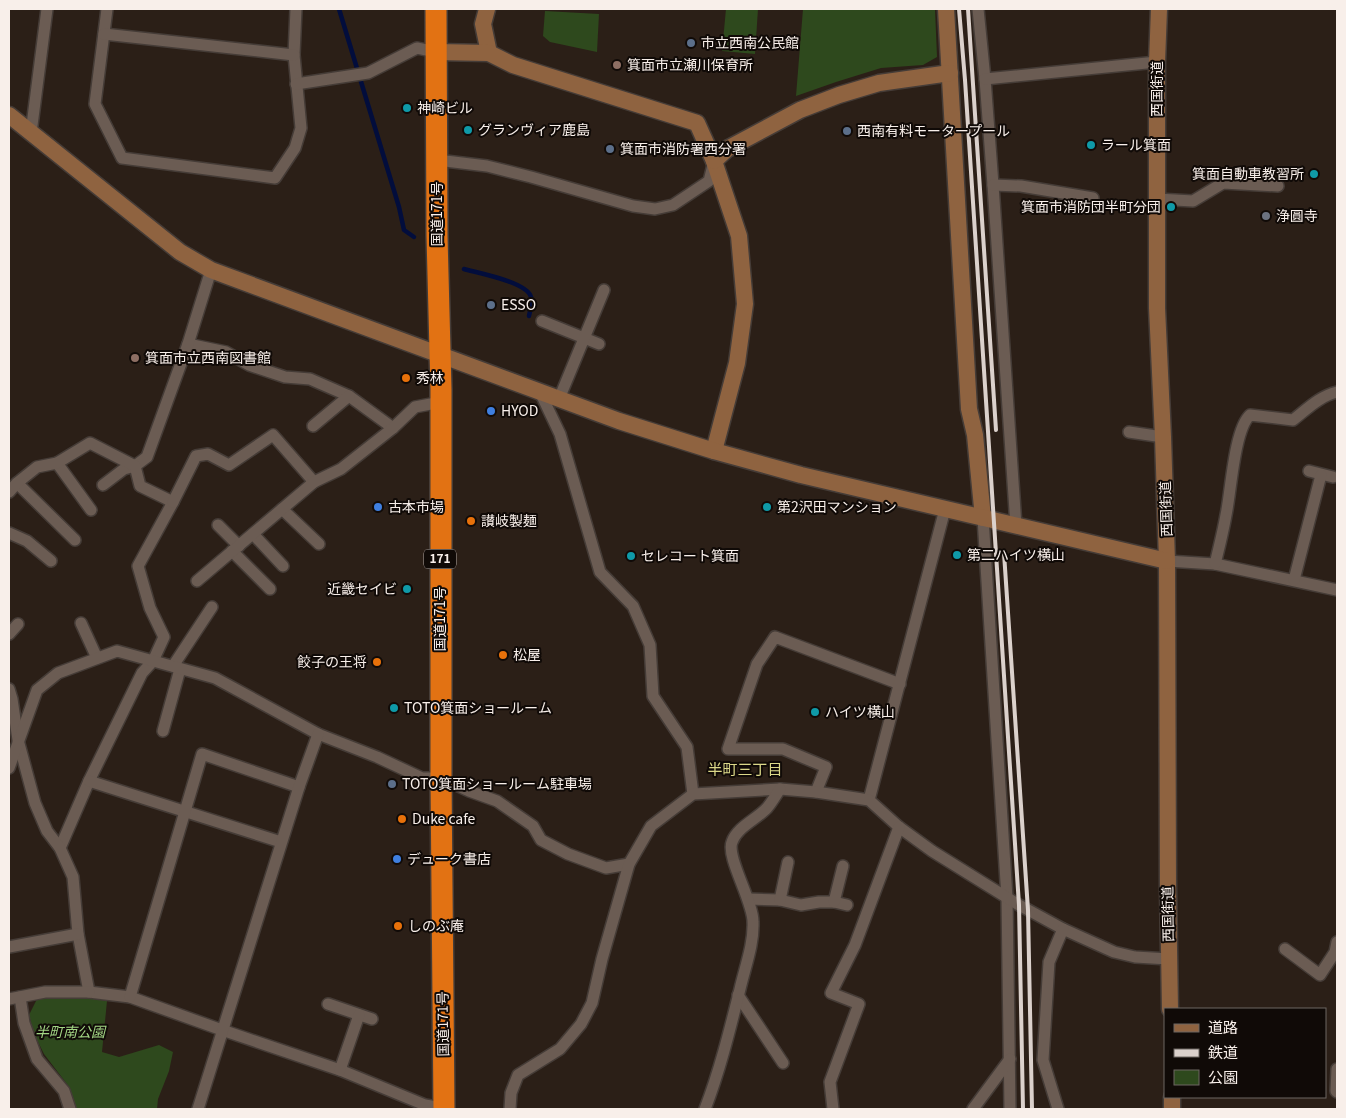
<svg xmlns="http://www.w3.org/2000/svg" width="1346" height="1118" font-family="Georgia,'Noto Sans JP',serif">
<rect width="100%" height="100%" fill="#2b1f17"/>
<g fill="#2e491d">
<path d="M726 9H758L755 54 722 51Z"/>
<path d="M803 9H935L937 57 923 65 881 68 836 82 796 96Z"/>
<path d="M545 11 599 14 597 52 550 42 543 36Z"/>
<path d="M62 998H88L107 1001 102 1052 119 1057 159 1045 173 1052 169 1071 158 1099 157 1109H74L70 1088 44 1054 34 1034 29 1015 37 999Z"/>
</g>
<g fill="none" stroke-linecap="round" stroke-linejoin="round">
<g stroke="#020d3c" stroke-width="4.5">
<path d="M339 9 399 207 404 230 414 237"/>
<path d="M464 269C478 273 527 282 531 297 533 302 530 310 529 316"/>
</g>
<defs>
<g id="street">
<path d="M107 9 95 104 122 158 275 178 295 148 301 128 294 55 296 9"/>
<path d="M978 9 985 79 993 185 1016 526"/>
<path d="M104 34 294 55"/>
<path d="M985 79 1157 62"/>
<path d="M296 84 368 73 417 48 436 52"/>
<path d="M31 133 47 9"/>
<path d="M437 160 487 166 531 177 633 206 655 209 673 205 709 181 714 161"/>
<path d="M993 185 1021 186 1093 198"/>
<path d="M1157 199 1193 201 1223 183 1278 186"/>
<path d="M542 321 599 344"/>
<path d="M188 344 226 352 249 365 285 377 310 379 349 396 393 428"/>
<path d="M540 392 560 434 600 572 633 606 650 645 653 696 687 747 693 794"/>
<path d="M559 399 604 290"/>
<path d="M313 426 349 396"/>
<path d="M1129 432 1163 437"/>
<path d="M57 463 91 510"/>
<path d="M1309 471 1333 477"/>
<path d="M17 483 75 540"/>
<path d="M103 485 124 469 135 466 147 457 188 344 211 270"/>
<path d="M9 492 17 483 37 467 57 463 90 443 135 466 140 486 173 502 138 566 150 608 164 637 153 661 142 673 89 781 60 848"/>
<path d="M173 502 196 456 208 454 229 465 273 435 314 482"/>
<path d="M282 509 319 544"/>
<path d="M983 518 1007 898 1010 1109"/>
<path d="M218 525 239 546"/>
<path d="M9 533 27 541 51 561"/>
<path d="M253 534 283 566"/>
<path d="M232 551 270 589"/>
<path d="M1167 561 1215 564 1337 590"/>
<path d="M1215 564C1219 548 1223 532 1226 515 1231 492 1234 430 1250 415L1293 420C1307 409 1320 396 1337 392"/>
<path d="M1294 580 1321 475"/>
<path d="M197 581 314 482 341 469 393 428 415 407 441 402"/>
<path d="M81 623 97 658"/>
<path d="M9 634 18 624"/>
<path d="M173 666 212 607"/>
<path d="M9 689 12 699 18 740 35 803 47 831 60 848 73 877 78 934 89 992 130 997 222 1030 340 1070 425 1105 443 1108"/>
<path d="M163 731 180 669"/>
<path d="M9 768 37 690 58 673 117 651 215 678 318 734 377 757 422 778H441L469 791 497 801 533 826 541 840 568 854 606 868 629 864"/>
<path d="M89 781 281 842"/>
<path d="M816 792 826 767 783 749H728L757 664 775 637 900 684"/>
<path d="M869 800 945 509"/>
<path d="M748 899 780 900 801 905 819 902H834L847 905"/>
<path d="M780 900 788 862"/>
<path d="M834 902 843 866"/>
<path d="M9 947 78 934"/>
<path d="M1285 949 1320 975 1335 952 1337 942"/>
<path d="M738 995 783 1063"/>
<path d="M20 997 24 1023 37 1059 64 1091 70 1109"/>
<path d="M130 997 202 754 299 787"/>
<path d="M9 999 45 992H89"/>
<path d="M328 1004 372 1019"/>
<path d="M1337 1069 1336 1091 1337 1092"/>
<path d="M340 1070 359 1015"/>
<path d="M198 1109 299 787 318 734"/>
<path d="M510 1109 511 1093 518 1075 560 1049 581 1024 592 1003 602 959 629 864 651 826 693 794 780 789 816 792 869 800 899 827 932 851 1019 905 1063 929 1114 952 1135 957 1169 959"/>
<path d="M705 1109C720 1070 730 1029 740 989 745 967 754 944 753 922 753 901 726 857 732 842 737 827 757 819 767 808 772 802 776 795 780 789"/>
<path d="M833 1109 830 1082 859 1004 831 993 855 945 899 827"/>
<path d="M973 1109 1010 1059"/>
<path d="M1058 1109 1043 1060 1049 962 1063 929"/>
</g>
<g id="secondary">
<path d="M487 9 483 24 489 53"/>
<path d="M946 9 969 409 975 435 983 518"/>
<path d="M1159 9 1157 62V308L1163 437 1167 561 1168 888 1170 1009"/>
<path d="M436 52 489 53 513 65 697 123 714 161 739 236 745 304 737 363 714 451"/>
<path d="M9 115 180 252 211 270 619 421 714 451 801 475 1167 561"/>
<path d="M714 161 727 149 800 110 839 95 879 83 950 73"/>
<path d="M1172 1097V1109"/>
</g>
<path id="highway" d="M436 9 437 236 441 389V778L444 1109"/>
</defs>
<use href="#street" stroke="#453c37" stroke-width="14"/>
<use href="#secondary" stroke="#453c37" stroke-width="19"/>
<use href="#highway" stroke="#453c37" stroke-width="24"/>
<use href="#street" stroke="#6b5c53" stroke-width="11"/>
<use href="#secondary" stroke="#8f6340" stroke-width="16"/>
<use href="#highway" stroke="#e27213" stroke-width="21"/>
<g stroke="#dbd1cc" stroke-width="4">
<path d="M959 9 965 80 1019 905 1023 1109"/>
<path d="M968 9 996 430"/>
<path d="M1004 553 1028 910 1032 1109"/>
</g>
</g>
<g fill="#5c6f8a" stroke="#100a07" stroke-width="2">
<circle cx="691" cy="43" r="5"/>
<circle cx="847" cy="131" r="5"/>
<circle cx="610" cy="149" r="5"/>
<circle cx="491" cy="305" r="5"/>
<circle cx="392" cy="784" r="5"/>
</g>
<g fill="#8d6e63" stroke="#100a07" stroke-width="2">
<circle cx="617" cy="65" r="5"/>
<circle cx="135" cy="358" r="5"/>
</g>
<g fill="#0f9aa8" stroke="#100a07" stroke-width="2">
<circle cx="407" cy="108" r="5"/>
<circle cx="468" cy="130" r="5"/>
<circle cx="1091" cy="145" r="5"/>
<circle cx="1314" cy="174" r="5"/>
<circle cx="1171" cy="207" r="5"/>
<circle cx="767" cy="507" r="5"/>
<circle cx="957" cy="555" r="5"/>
<circle cx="631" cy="556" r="5"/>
<circle cx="407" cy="589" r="5"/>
<circle cx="394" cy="708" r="5"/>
<circle cx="815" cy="712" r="5"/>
</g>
<circle fill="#6b7280" stroke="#100a07" stroke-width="2" cx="1266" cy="216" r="5"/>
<g fill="#e8710a" stroke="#100a07" stroke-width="2">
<circle cx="406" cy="378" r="5"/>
<circle cx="471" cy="521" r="5"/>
<circle cx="503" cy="655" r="5"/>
<circle cx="377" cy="662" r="5"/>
<circle cx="402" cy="819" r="5"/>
<circle cx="398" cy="926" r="5"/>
</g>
<g fill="#3f7fe0" stroke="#100a07" stroke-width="2">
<circle cx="491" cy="411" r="5"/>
<circle cx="378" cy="507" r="5"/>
<circle cx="397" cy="859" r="5"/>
</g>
<g text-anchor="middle" stroke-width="4" stroke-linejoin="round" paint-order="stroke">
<rect fill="#100a07" stroke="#b2aaa6" stroke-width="1" x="424" y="549.5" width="32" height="19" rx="4"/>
<g font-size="12" font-weight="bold" fill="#f8efea">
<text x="440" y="563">171</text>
</g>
<g font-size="14" fill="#f8efea" stroke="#100a07" text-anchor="start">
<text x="701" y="48">市立西南公民館</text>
<text x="627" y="70">箕面市立瀬川保育所</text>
<text x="417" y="113">神崎ビル</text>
<text x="478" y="135">グランヴィア鹿島</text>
<text x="857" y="136">西南有料モータープール</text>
<text x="1101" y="150">ラール箕面</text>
<text x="620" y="154">箕面市消防署西分署</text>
<text x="1304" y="179" text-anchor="end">箕面自動車教習所</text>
<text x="1161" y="212" text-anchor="end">箕面市消防団半町分団</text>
<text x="1276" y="221">浄圓寺</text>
<text x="501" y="310">ESSO</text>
<text x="145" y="363">箕面市立西南図書館</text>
<text x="416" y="383">秀林</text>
<text x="501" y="416">HYOD</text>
<text x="388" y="512">古本市場</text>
<text x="777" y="512">第2沢田マンション</text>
<text x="481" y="526">讃岐製麺</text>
<text x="967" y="560">第二ハイツ横山</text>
<text x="641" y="561">セレコート箕面</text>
<text x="397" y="594" text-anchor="end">近畿セイビ</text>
<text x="513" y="660">松屋</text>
<text x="367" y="667" text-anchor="end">餃子の王将</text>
<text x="404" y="713">TOTO箕面ショールーム</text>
<text x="825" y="717">ハイツ横山</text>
<text x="402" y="789">TOTO箕面ショールーム駐車場</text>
<text x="412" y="824">Duke cafe</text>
<text x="407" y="864">デューク書店</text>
<text x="408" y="931">しのぶ庵</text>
</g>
<g font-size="14" fill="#f8efea" stroke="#100a07">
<text transform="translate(1157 89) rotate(-90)" y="5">西国街道</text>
<text transform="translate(437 214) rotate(-90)" y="5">国道171号</text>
<text transform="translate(1166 509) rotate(-92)" y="5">西国街道</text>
<text transform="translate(440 619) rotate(-90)" y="5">国道171号</text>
<text transform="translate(1168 914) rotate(-91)" y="5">西国街道</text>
<text transform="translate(443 1024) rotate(-91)" y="5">国道171号</text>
</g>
<g font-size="14" font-style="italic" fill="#a3d685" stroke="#100a07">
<text x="70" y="1037">半町南公園</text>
</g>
<g font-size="15" fill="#dcd889" stroke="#100a07">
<text x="745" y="775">半町三丁目</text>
</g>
</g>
<rect width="1346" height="1118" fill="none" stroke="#f8efea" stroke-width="20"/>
<rect x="1164" y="1008" width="162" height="90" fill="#100a07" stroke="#6d6662"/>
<rect x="1174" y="1024" width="25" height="8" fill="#8f6340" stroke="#6d6662"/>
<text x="1208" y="1033" font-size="15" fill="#f8efea">道路</text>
<rect x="1174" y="1049" width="25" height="8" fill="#dbd1cc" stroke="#6d6662"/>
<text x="1208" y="1058" font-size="15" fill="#f8efea">鉄道</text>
<rect x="1174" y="1070" width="25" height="15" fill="#2e491d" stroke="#6d6662"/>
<text x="1208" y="1083" font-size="15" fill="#f8efea">公園</text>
</svg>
